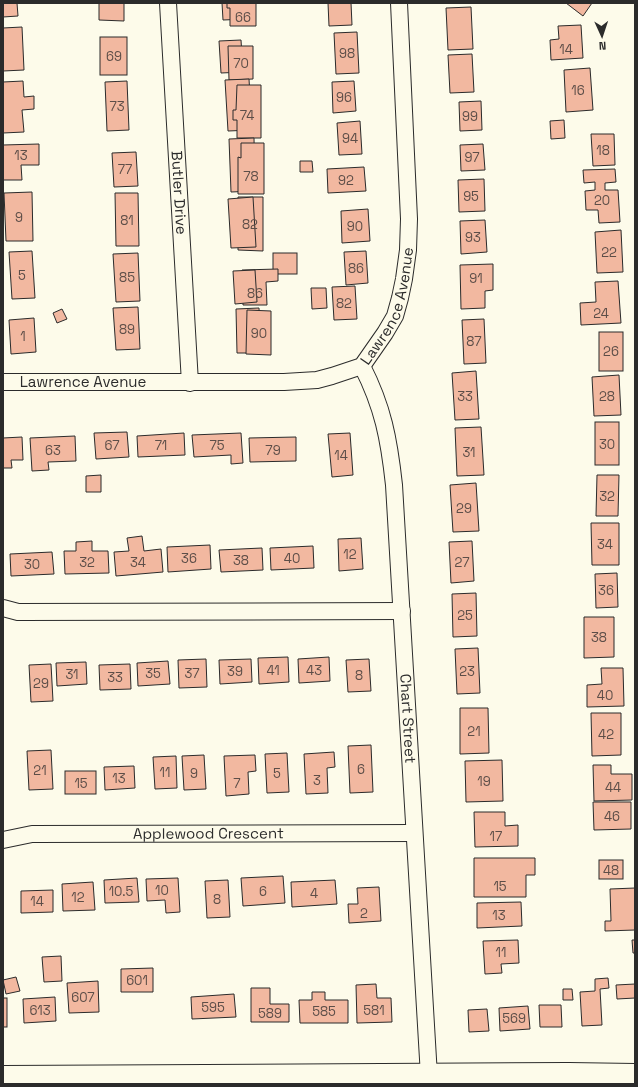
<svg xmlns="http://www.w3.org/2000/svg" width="638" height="1087" font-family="'Space Grotesk',sans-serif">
<rect width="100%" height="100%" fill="#fdfbea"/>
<g fill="#f2b8a0" stroke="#2b2b2b">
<path d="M3 3H17L18 16 3 17Z"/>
<path d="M99 3H124V21L99 20Z"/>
<path d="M222 3H247L248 19 223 20Z"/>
<path d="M227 3H256V26H230V8H227Z"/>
<path d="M328 3H351L352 25 329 26Z"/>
<path d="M566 3H592L583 16Z"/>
<path d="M471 7 473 49 448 50 446 8Z"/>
<path d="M581 25 583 58 551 60 550 40 559 39 558 26Z"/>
<path d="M22 27 24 70 3 71V28Z"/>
<path d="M357 32 359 73 336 74 334 33Z"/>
<rect x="100" y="37" width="27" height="38"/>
<path d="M241 40 243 72 221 73 219 41Z"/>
<path d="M228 46H253V79L229 80Z"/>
<path d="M472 54 474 92 450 93 448 55Z"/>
<path d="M590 68 593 110 566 112 564 70Z"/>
<path d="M249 79 252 130 228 131 225 80Z"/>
<path d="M23 81 24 97 34 96V109L22 110 24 132 3 133V82Z"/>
<path d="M127 81 129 130 107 131 105 82Z"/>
<path d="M354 81 356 111 333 113 332 82Z"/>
<path d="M237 85H261V138H237V120H233V110H236Z"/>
<path d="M481 101 482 130 460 131 459 102Z"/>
<path d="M564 120 565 138 551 139 550 121Z"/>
<path d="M360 121 362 154 339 155 337 123Z"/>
<path d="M591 134H614L615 165 593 166Z"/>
<path d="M254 138 255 191 231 192 229 139Z"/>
<path d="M241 143H264V194H238V157L241 158Z"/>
<path d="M39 144V165H21L22 180H3V145Z"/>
<path d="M483 144 485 170 461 171 460 145Z"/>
<path d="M136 152 138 186 114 187 112 153Z"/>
<path d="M300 161H312L313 172H300Z"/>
<path d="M364 167 366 191 328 193 327 169Z"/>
<path d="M615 169 616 182 605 183V190H618L620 222 599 223 598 210H586L585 191 595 190V182L584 183 583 170Z"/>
<path d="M484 179 485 211 459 212 458 180Z"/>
<path d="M32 192 33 241H6L4 193Z"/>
<path d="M115 193H138L139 246H116Z"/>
<path d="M238 197H263V251L238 250Z"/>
<path d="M253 197 256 247 231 248 228 199Z"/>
<path d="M368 209 370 241 342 243 341 211Z"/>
<path d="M485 220 487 252 461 254 460 221Z"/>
<path d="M621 230 623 272 597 273 595 232Z"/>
<path d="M32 251 35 298 12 299 9 252Z"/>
<path d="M366 251 368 283 346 285 344 252Z"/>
<path d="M138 253 140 301 116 302 113 254Z"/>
<rect x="273" y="253" width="24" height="21"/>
<path d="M493 264V290L485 291V308L461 309 460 265Z"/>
<path d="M278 269V281L266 282 267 305H243L242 270Z"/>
<path d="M255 270 257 302 235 304 233 271Z"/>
<path d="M618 281 621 323 581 325 580 303 596 302 595 282Z"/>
<path d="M355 286 357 319 334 320 332 287Z"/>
<path d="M311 288H326L327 308 312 309Z"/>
<path d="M138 307 140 349 116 350 113 308Z"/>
<path d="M259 308 261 353H237L236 309Z"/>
<path d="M62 309 67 319 57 323 53 313Z"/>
<path d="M247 310 271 311V355L246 354Z"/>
<path d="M34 318 36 352 11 354 9 320Z"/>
<path d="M484 319 486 363 464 364 462 320Z"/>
<rect x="599" y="332" width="24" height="39"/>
<path d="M476 371 479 419 455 420 452 373Z"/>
<path d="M619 375 621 415 594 416 592 377Z"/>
<rect x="595" y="422" width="24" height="43"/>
<path d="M481 427 484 475 457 476 455 428Z"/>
<path d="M127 432 129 457 96 459 94 433Z"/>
<path d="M184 433 185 455 138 457 137 436Z"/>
<path d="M241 433 243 463 231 464V455L194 457 192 435Z"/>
<path d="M350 433 353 475 332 477 328 434Z"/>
<path d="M75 436 76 461 48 462 49 470 32 471 30 438Z"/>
<path d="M22 437 23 460H11L12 468H3V438Z"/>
<path d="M296 437V461L250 462 249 438Z"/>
<path d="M101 475V492H86V476Z"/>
<path d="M597 475H619L618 516H596Z"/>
<path d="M476 483 479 531 453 532 450 485Z"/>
<path d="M591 523H619V565H592Z"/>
<path d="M142 536 144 551 161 549 163 572 116 576 114 552 129 551 127 538Z"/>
<path d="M361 538 363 569 339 571 338 539Z"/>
<path d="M92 541V551H108L109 573 65 574 64 551H76V542Z"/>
<path d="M472 541 474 581 451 583 449 542Z"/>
<path d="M210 545 211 569 168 572 167 547Z"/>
<path d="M313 546 314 568 271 570 270 548Z"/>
<path d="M262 548 263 570 221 572 219 550Z"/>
<path d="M52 552 54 574 11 576 10 554Z"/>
<path d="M617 573 618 607 596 608 595 574Z"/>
<path d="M476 593 477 636 453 637 452 594Z"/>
<path d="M584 617H614V657L584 658Z"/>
<path d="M478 648 480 693 457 694 455 649Z"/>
<path d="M288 657 289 682 259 684 258 658Z"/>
<path d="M329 657 330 681 299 683 298 659Z"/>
<path d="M206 659 207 687 179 688 178 660Z"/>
<path d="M251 659 252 682 220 684 219 660Z"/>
<path d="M369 659 371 691 348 692 346 660Z"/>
<path d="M168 661 170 684 138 686 137 663Z"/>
<path d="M86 662 87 684 57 686 56 663Z"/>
<path d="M51 664 53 701 31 702 29 665Z"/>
<path d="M130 664 131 689 100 690 99 665Z"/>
<path d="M601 668H623L624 706 587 707V685L602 684Z"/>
<path d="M460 708H488L489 753 460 754Z"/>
<path d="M591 713H621V755L592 756Z"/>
<path d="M371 745 373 792 350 793 348 746Z"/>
<path d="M51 750 53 789 29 790 27 751Z"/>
<path d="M334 752 335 767 327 768 328 793 306 794 304 754Z"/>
<path d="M287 753 289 792 267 793 265 754Z"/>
<path d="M204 755 206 789 184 790 182 756Z"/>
<path d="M255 755 256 771 248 772 249 794 226 796 224 756Z"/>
<path d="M176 756 177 788 155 789 153 757Z"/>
<path d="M502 760 503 801 466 802 465 761Z"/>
<path d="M593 765H611V774H632V800L594 801Z"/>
<path d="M134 766 135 788 105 790 104 767Z"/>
<rect x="65" y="771" width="31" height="23"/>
<path d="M593 802H631V829L594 830Z"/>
<path d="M474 812H505V826L518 825V846L475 847Z"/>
<path d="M474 858H535V875H526V897H474Z"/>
<rect x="599" y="860" width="24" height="19"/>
<path d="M283 876 285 903 243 906 241 878Z"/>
<path d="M137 878 139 902 105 903 104 880Z"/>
<path d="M178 878 180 912 166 913 165 900 147 901 146 879Z"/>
<path d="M228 880 230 917 207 918 205 881Z"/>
<path d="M335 880 337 904 292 907 291 882Z"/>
<path d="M93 882 95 910 63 911 62 884Z"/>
<path d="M379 887 381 921 349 923 348 904H358L357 888Z"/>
<path d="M635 888V930L605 931V921H611L610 889Z"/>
<path d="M53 890V912L21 913V891Z"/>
<path d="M521 902 522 926 477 928V903Z"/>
<path d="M518 940 519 963 501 964 502 973 485 974 483 941Z"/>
<path d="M632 940H635V953H633Z"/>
<path d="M61 956 62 981 44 982 42 957Z"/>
<path d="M153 968V992H121V969Z"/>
<path d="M16 977 20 991 6 994 3 980Z"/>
<path d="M608 978 609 988 600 989 602 1025 582 1026 580 992 595 991V979Z"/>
<path d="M98 981 99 1012 69 1013 67 983Z"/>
<path d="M376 984 377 998H391L392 1022 357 1023 356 985Z"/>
<path d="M635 984V998L617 999 616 985Z"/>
<path d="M251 988H270V1004H289V1022H251Z"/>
<path d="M563 989H572L573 1000H563Z"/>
<path d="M312 992H325V1000H348V1023H300L299 1000H312Z"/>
<path d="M234 994 236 1017 192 1019 191 997Z"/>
<path d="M55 997 56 1021 24 1023 23 999Z"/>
<rect x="3" y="998" width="4" height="29"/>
<path d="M539 1005H561L562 1027H540Z"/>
<path d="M528 1006 530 1029 500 1031 499 1008Z"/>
<path d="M487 1009 489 1031 469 1032 468 1010Z"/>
</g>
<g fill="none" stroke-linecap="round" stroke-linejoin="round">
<defs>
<g id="street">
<path id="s1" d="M168 3 190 383"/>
<path id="s2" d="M362 366C383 407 389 439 394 485L429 1076"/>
<path id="s3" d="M3 382H284L317 380 332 376 362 366 385 333 395 316 400 298 404 279 408 250 409 219 399 3"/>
<path d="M3 608 18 612 402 611"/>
<path id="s4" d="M3 840 32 834 414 833"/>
</g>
<path id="secondary" d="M3 1077 569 1074 635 1075"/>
</defs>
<use href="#street" stroke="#2b2b2b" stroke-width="18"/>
<use href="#secondary" stroke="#2b2b2b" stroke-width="24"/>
<use href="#street" stroke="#fdfbea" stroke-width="16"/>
<use href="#secondary" stroke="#fdfbea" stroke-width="22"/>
</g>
<g text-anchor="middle" stroke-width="3" stroke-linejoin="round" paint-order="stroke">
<g font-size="13" fill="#5d4e48">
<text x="243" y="22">66</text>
<text x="566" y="54">14</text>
<text x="347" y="58">98</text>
<text x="114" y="61">69</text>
<text x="241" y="68">70</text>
<text x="578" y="95">16</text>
<text x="344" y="102">96</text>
<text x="117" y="111">73</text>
<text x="247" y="120">74</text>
<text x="470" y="121">99</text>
<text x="350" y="143">94</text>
<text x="603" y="155">18</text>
<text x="21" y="160">13</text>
<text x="472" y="162">97</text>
<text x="125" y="174">77</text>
<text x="251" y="181">78</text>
<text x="346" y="185">92</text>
<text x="471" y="201">95</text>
<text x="602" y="205">20</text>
<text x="19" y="222">9</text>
<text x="127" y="225">81</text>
<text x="250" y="229">82</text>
<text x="355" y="231">90</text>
<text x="473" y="242">93</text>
<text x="609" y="257">22</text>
<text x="356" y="273">86</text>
<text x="22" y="280">5</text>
<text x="127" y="282">85</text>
<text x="476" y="283">91</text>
<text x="255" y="298">86</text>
<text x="344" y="308">82</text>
<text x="601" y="318">24</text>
<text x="127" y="334">89</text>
<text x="259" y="338">90</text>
<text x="23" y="341">1</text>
<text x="474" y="346">87</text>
<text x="611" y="356">26</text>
<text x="465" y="401">33</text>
<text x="607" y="401">28</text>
<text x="607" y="449">30</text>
<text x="112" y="450">67</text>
<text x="161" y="450">71</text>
<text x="217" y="450">75</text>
<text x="53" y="455">63</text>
<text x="273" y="455">79</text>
<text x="469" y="457">31</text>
<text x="341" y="460">14</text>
<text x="607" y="501">32</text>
<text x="464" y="513">29</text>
<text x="605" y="549">34</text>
<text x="350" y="559">12</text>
<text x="189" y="563">36</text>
<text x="292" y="563">40</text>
<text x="241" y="565">38</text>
<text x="87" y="567">32</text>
<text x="138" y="567">34</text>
<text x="462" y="567">27</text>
<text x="32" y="569">30</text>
<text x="606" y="595">36</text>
<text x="465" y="620">25</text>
<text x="599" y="642">38</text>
<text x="273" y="675">41</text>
<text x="314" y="675">43</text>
<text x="235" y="676">39</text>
<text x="467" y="676">23</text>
<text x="153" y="678">35</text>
<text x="192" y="678">37</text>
<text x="72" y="679">31</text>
<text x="359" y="680">8</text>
<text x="115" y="682">33</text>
<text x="41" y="688">29</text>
<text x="605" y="700">40</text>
<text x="474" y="736">21</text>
<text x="606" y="739">42</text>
<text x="361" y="774">6</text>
<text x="40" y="775">21</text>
<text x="165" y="777">11</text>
<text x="194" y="778">9</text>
<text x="277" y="778">5</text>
<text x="119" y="783">13</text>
<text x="317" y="785">3</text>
<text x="484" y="786">19</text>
<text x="81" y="788">15</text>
<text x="237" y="788">7</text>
<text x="613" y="792">44</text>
<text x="612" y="821">46</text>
<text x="496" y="841">17</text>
<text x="611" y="875">48</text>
<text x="500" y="891">15</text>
<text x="162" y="895">10</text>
<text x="121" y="896">10.5</text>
<text x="263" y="896">6</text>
<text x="314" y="898">4</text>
<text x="78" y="902">12</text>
<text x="217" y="904">8</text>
<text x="37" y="906">14</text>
<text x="364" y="918">2</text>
<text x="499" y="920">13</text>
<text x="501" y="957">11</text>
<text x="137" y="985">601</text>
<text x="83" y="1002">607</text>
<text x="213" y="1012">595</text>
<text x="40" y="1015">613</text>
<text x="374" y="1015">581</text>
<text x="324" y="1016">585</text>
<text x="270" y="1018">589</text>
<text x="514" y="1023">569</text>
</g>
<g font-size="15" fill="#2b2b2b" stroke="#fdfbea">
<text dy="5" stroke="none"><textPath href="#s1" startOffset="190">Butler Drive</textPath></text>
<text dy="5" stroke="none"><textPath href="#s3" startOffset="428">Lawrence Avenue</textPath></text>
<text dy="5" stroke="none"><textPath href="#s3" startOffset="80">Lawrence Avenue</textPath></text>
<text dy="5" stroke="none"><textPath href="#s2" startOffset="358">Chart Street</textPath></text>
<text dy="5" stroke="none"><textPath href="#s4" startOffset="206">Applewood Crescent</textPath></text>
</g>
</g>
<rect width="638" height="1087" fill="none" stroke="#2b2b2b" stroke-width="8"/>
<g transform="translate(602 36) rotate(177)" stroke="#fdfbea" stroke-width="3" paint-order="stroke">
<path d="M0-3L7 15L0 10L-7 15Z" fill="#2b2b2b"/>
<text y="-6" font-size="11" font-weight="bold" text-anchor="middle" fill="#2b2b2b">N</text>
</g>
</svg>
